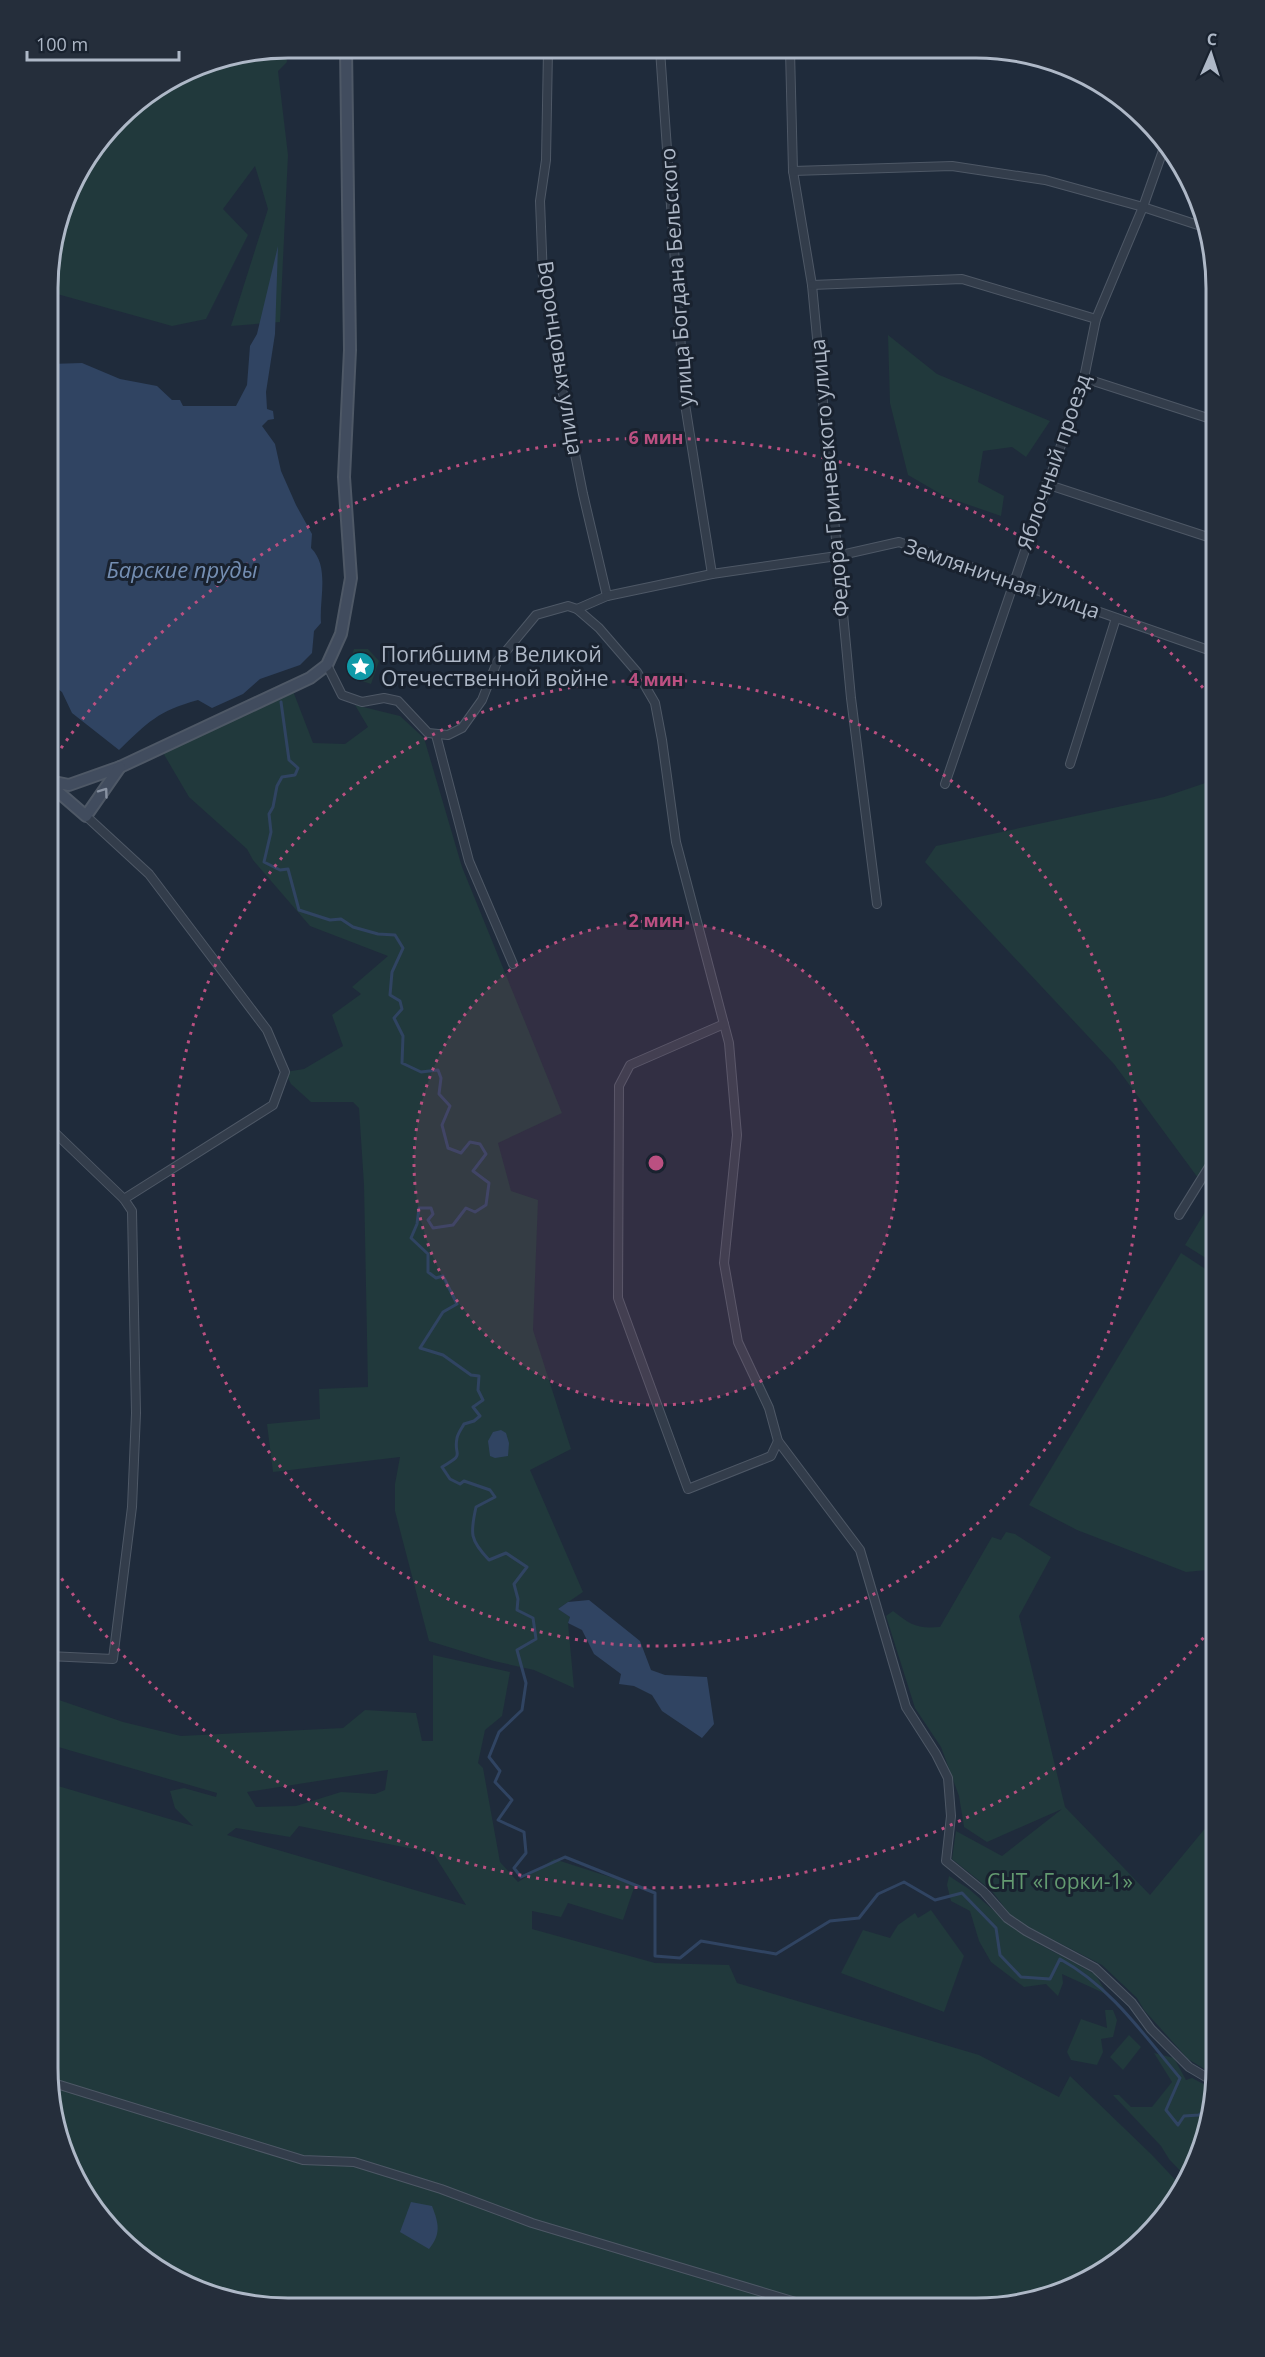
<svg xmlns="http://www.w3.org/2000/svg" width="1265" height="2357" font-family="'Open Sans',sans-serif">
<rect width="100%" height="100%" fill="#1f2b3b"/>
<g fill="#21393c" fill-rule="evenodd">
<path d="M286 48 287 62 278 71 288 155 280 322 231 326 268 209 255 166 223 209 248 235 206 319 172 326 50 292V257L73 182 130 108 197 66Z"/>
<path d="M888 335 937 374 1050 421 1026 457 1012 447 983 451 978 482 1004 496 1001 516 946 497 908 475 890 403Z"/>
<path d="M354 649H368L379 661 371 684 356 679 347 670Z"/>
<path d="M293 691 313 743 345 744 368 727 355 705 400 716 424 738 462 867 562 1113 498 1143 511 1191 538 1200 533 1330 571 1449 530 1470 583 1592 558 1609 570 1617 568 1623 574 1688 534 1670 494 1661 429 1641 395 1511V1484L400 1457 273 1472 267 1424 320 1419 319 1389 368 1387 364 1185 359 1108 353 1102H311L291 1084 285 1072 304 1069 343 1046 332 1015 361 994 352 987 388 956 310 926 253 860 247 849 189 797 162 751Z"/>
<path d="M1217 779V1265L1185 1245 1216 1194 1201 1182 1114 1064 925 862 936 846 1164 797Z"/>
<path d="M1181 1253 1213 1274 1217 1268V1569L1186 1572 1077 1530 1029 1505Z"/>
<path d="M1006 1532 1015 1534 1051 1557 1019 1616 1065 1807 1150 1895 1217 1814 1216 2076 1188 2059 1144 2010 1137 1998 1102 1965 1013 1919 992 1891 952 1859 956 1831 1002 1856 1062 1809 987 1842 964 1827 959 1796 941 1747 915 1708 886 1616 893 1611C911 1625 917 1629 940 1627L992 1537 1001 1540Z"/>
<path d="M433 1655 510 1672 502 1716 485 1730 478 1763 483 1768 500 1862 518 1882 554 1859 635 1885 623 1920 568 1903 561 1917 532 1911V1929L655 1963 729 1965 737 1983 979 2055 1059 2097 1070 2076 1152 2155 1183 2188 1167 2215 1123 2260 1054 2296 977 2309 256 2307 196 2291 142 2259 89 2203 61 2146 48 2069V1783L193 1826 175 1808 170 1791 184 1788 216 1797 217 1793 48 1744V1717L59 1700 123 1722 181 1736 343 1728 365 1710 416 1713 422 1741H433ZM388 1770 385 1790 375 1794 341 1792 296 1806 256 1807 247 1792ZM299 1826 433 1853 466 1905 227 1835 236 1828 290 1837Z"/>
<path d="M949 1876 969 1889 1014 1928 1037 1943 1095 1974 1108 1995 1062 1974 1063 1983 1058 1996 1046 1984 1024 1987 991 1962 979 1941 970 1911 951 1901 947 1885Z"/>
<path d="M931 1910 964 1956 944 2012 841 1973 863 1930 890 1938 898 1925 915 1913 918 1918Z"/>
<path d="M1105 2010H1113L1117 2020 1113 2037 1101 2039 1103 2052 1097 2065 1071 2060 1067 2052 1081 2019 1107 2028Z"/>
<path d="M1129 2035 1141 2047 1123 2070 1110 2057Z"/>
<path d="M1154 2053 1174 2058 1186 2080 1192 2078 1215 2090 1199 2160 1188 2179 1169 2159 1161 2146 1113 2095H1119L1131 2107H1152L1172 2082Z"/>
</g>
<g fill="#304462">
<path d="M278 246 275 334 266 392 267 409 273 411 274 419 268 420 262 426 275 444 281 471 296 505 312 534 311 548C330 567 319 599 321 623L314 631 312 653 300 665 260 679 243 694 212 708 198 700C158 711 148 722 119 750L72 713 62 692 50 683V364L82 363 120 379 157 386 172 400H180L183 406H236L247 385 250 346 257 334Z"/>
<path d="M501 1430 506 1433 509 1443 508 1456 495 1458 490 1456 488 1441 493 1432Z"/>
<path d="M589 1600 640 1641 651 1670 665 1675 707 1677 714 1724 702 1738 662 1711 652 1695 634 1686 619 1684 621 1674 594 1654 582 1630 568 1623 570 1617 558 1609 568 1602Z"/>
<path d="M411 2202 432 2206C439 2224 441 2234 429 2249L400 2232Z"/>
</g>
<g fill="none" stroke-linecap="round" stroke-linejoin="round">
<path stroke="#304462" stroke-width="3" d="M281 702 289 760 298 768 295 775 282 777 277 786 273 807 269 814 271 832 264 862 280 870 288 869 299 910 330 920 341 919 353 927 378 934 395 935 403 948 392 972 390 995 400 1001 402 1009 394 1018 403 1036 402 1063 421 1072 438 1070 441 1078 439 1094 450 1106 442 1125 448 1148 461 1153 470 1142 480 1144 486 1154 473 1171 489 1183 486 1205 475 1212 466 1208 453 1225 433 1228 428 1220 433 1214 431 1208H419L417 1224 411 1238 428 1254V1272L436 1278 443 1276 457 1304 443 1312 420 1348 443 1355 471 1375 479 1376 478 1390 483 1400 473 1407 480 1416 474 1421 464 1424C462 1428 458 1433 457 1438 453 1458 467 1452 442 1467L450 1479 460 1484 464 1481 490 1490 495 1497 476 1507C470 1534 470 1540 489 1560L506 1553 527 1567 514 1584 518 1599 517 1610 533 1618 536 1639 517 1650 526 1683 522 1710 499 1732 489 1757 500 1771 495 1782 512 1800 498 1820 524 1832 526 1853 514 1868 521 1877 565 1857 655 1893V1956L680 1958 701 1941 776 1954 830 1921 859 1918 878 1894 904 1882 935 1900 962 1893 996 1928 1000 1955 1021 1977 1050 1979 1060 1959C1111 1987 1143 2034 1180 2078L1166 2110 1178 2125 1184 2116 1199 2115 1212 2104"/>
<defs>
<g id="street">
<path d="M548 50 546 160 540 201 543 278 554 319 560 379 583 494 607 596 577 609"/>
<path d="M660 50 685 404 712 574"/>
<path d="M790 51 793 171 812 285 851 698 877 904"/>
<path d="M990 52 1035 56"/>
<path d="M790 53 829 51"/>
<path d="M793 171 952 166 1045 180 1143 207 1207 228"/>
<path d="M812 285 962 279 1096 319"/>
<path d="M1084 378 1217 421"/>
<path d="M1046 484 1217 540"/>
<path d="M607 596 712 574 837 556 899 542 1217 653"/>
<path d="M327 665 342 695 362 702 384 698 398 701 428 733 448 735 462 728 482 700 497 662 536 615 568 606 577 609 599 628 637 672 655 703 662 740 676 842 729 1043 737 1135 724 1263 738 1342 769 1408 778 1441 860 1550 906 1707 936 1754 948 1778 951 1816 946 1861 984 1892 1007 1918 1026 1931 1095 1968 1132 2003 1151 2029 1189 2067 1216 2083"/>
<path d="M436 735 469 861 513 964"/>
<path d="M1070 764 1116 618"/>
<path d="M945 784 1084 378 1096 319 1143 207 1166 142"/>
<path d="M724 1024 630 1065 619 1086 618 1298 688 1489 771 1456 778 1441"/>
<path d="M49 1127 124 1199"/>
<path d="M1179 1215 1217 1154"/>
<path d="M48 1656 113 1659 132 1507 136 1413 132 1211 124 1199 273 1105 285 1072 267 1030 149 874 86 816"/>
<path d="M50 2082 303 2160 354 2162 441 2189 532 2223 819 2309"/>
</g>
<g id="secondary">
<path d="M49 781 69 785 120 767 310 678 327 665 341 634 351 578 344 477 350 350 346 48"/>
<path d="M49 784 86 816 120 767"/>
</g>
</defs>
<use href="#street" stroke="#4e5866" stroke-width="10"/>
<use href="#secondary" stroke="#4e5866" stroke-width="14"/>
<use href="#street" stroke="#333d4b" stroke-width="8"/>
<use href="#secondary" stroke="#414c5e" stroke-width="10"/>
</g>
<defs><path id="oneway-chevron" d="M-2-3.5L2.5 0L-2 3.5" fill="none" stroke-width="1.6" stroke-linecap="round" stroke-linejoin="round" transform="scale(1.5)"/></defs>
<use stroke="#8892a2" href="#oneway-chevron" transform="translate(104 792) rotate(-54)"/>
<circle cx="656" cy="1163" r="242" fill="#bb5081" fill-opacity=".12"/>
<g fill="none" stroke="#bb5081" stroke-width="3" stroke-dasharray="3 6">
<circle cx="656" cy="1163" r="242"/>
<circle cx="656" cy="1163" r="483"/>
<path d="M1215 1624A725 725 0 0 1 51 1563M51 763A725 725 0 0 1 1215 702"/>
</g>
<defs>
<symbol id="sight-disc" viewBox="-11 -11 22 22"><circle r="9.5" fill="#0f9aa8" stroke="#19222f"/><path d="M0-6L1.8-2.2L6-1.7L2.9 1.2L3.7 5.4L0 3.3L-3.7 5.4L-2.9 1.2L-6-1.7L-1.8-2.2Z" fill="#fff"/></symbol>
</defs>
<g fill-rule="evenodd">
<use href="#sight-disc" x="344" y="650" width="33" height="33"/>
</g>
<g text-anchor="middle" stroke-width="6" stroke-linejoin="round" paint-order="stroke">
<g font-size="21" fill="#aeb8c7" stroke="#19222f">
<text transform="translate(677 277) rotate(-94)" y="7">улица Богдана Бельского</text>
<text transform="translate(560 358) rotate(81)" y="7">Воронцовых улица</text>
<text transform="translate(1054 462) rotate(-71)" y="7">Яблочный проезд</text>
<text transform="translate(830 478) rotate(-95)" y="7">Федора Гриневского улица</text>
<text transform="translate(1002 579) rotate(19)" y="7">Земляничная улица</text>
</g>
<g font-size="21" fill="#aeb8c7" stroke="#19222f" text-anchor="start">
<text x="381" y="662">Погибшим в Великой<tspan x="381" dy="24">Отечественной войне</tspan></text>
</g>
<g font-size="21" fill="#639a70" stroke="#19222f">
<text x="1060" y="1889">СНТ «Горки-1»</text>
</g>
<g font-size="22" font-style="italic" fill="#748eb2" stroke="#19222f">
<text x="182" y="578">Барские пруды</text>
</g>
</g>
<path d="M0 0H1265V2357H0ZM288 58H976A230 230 0 0 1 1206 288V2068A230 230 0 0 1 976 2298H288A230 230 0 0 1 58 2068V288A230 230 0 0 1 288 58Z" fill="#252e3b" fill-rule="evenodd"/>
<path fill="none" stroke="#aeb8c7" stroke-width="3" d="M288 58H976A230 230 0 0 1 1206 288V2068A230 230 0 0 1 976 2298H288A230 230 0 0 1 58 2068V288A230 230 0 0 1 288 58Z"/>
<circle cx="656" cy="1163" r="9" fill="#bb5081" stroke="#19222f" stroke-width="3"/>
<g font-size="18" text-anchor="middle" font-weight="bold" fill="#bb5081" stroke="#19222f" stroke-width="6" stroke-linejoin="round" paint-order="stroke">
<text x="656" y="444">6 мин</text>
<text x="656" y="686">4 мин</text>
<text x="656" y="927">2 мин</text>
</g>
<g transform="translate(1211 54) rotate(3)" stroke="#19222f" stroke-width="4.5" paint-order="stroke">
<path d="M0-4.5L10 22L0 15L-10 22Z" fill="#aeb8c7"/>
<text y="-9" font-size="16" font-weight="bold" text-anchor="middle" fill="#aeb8c7">С</text>
</g>
<path d="M27 51v9h152v-9" fill="none" stroke="#aeb8c7" stroke-width="3"/>
<text x="36" y="51" font-size="18" fill="#aeb8c7" stroke="#19222f" stroke-width="4.5" paint-order="stroke">100 m</text>
</svg>
